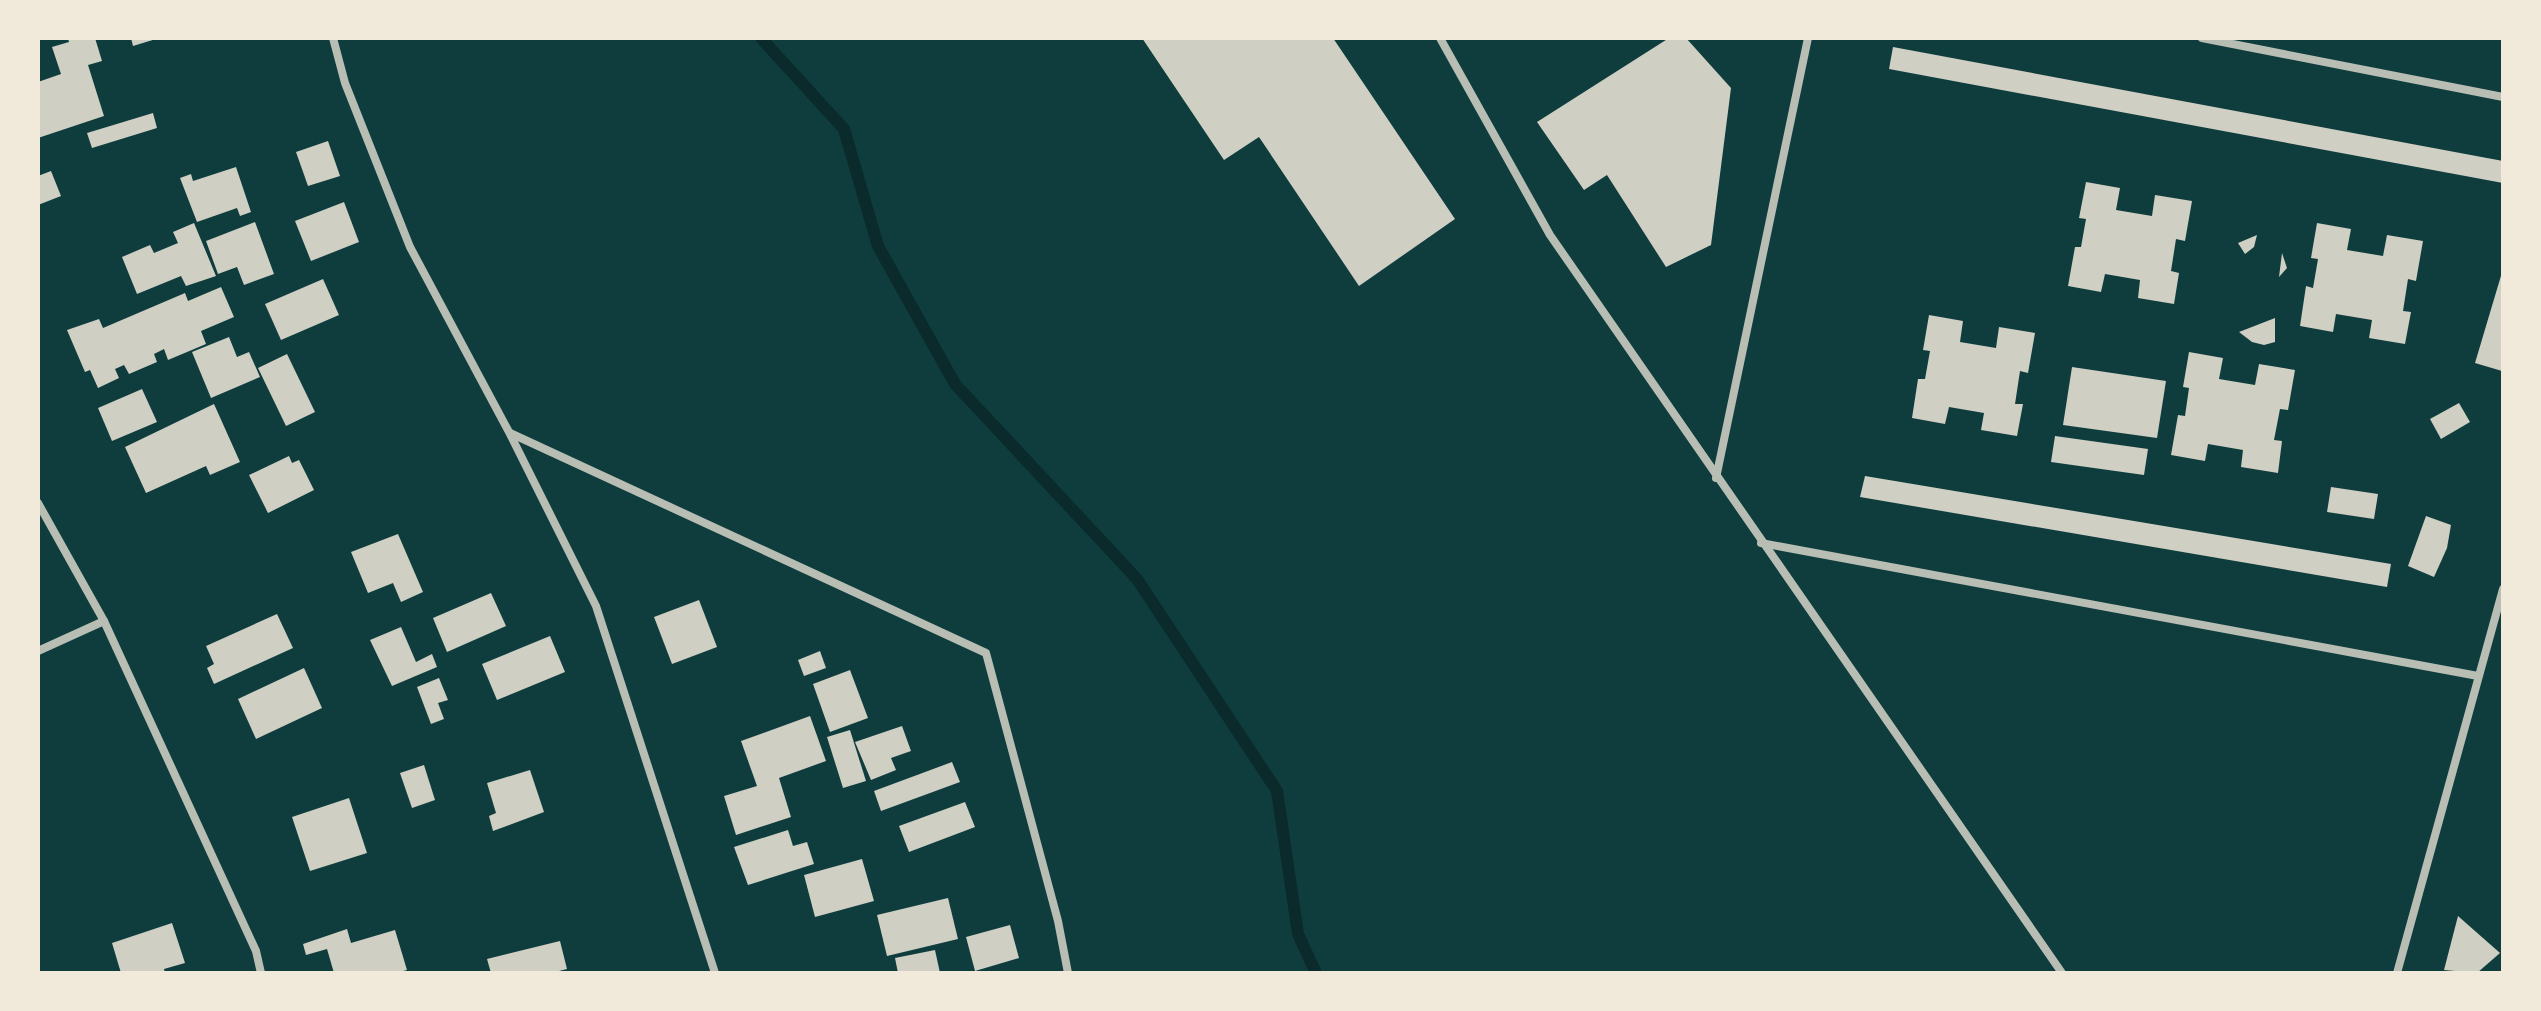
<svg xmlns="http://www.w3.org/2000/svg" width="2541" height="1011" font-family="Mulish,sans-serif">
<rect width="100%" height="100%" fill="#0f3d3e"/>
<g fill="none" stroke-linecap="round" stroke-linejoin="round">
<path stroke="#0a2a2b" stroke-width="12" d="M761 38 844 129 878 246 955 384 1137 579 1277 791 1298 934 1316 973"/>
</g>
<g fill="#cfcfc3">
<path d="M68 38H95L102 61 88 65 104 116 38 138V82L61 74 52 47 69 42Z"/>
<path d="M131 38H156V39L133 46Z"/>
<path d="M1142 38H1333L1455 219 1359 286 1259 137 1224 160Z"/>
<path d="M1669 38H1686L1731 88 1711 245 1666 267 1607 175 1584 190 1537 122Z"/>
<path d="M1893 47 2503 161V183L1889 69Z"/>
<path d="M153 113 157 128 92 148 87 133Z"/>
<path d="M328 141 340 176 308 186 296 152Z"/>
<path d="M236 167 251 212 240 216 237 208 197 222 180 178 191 174 193 181Z"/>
<path d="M51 171 61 196 38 205V176Z"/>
<path d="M2086 182 2120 188 2116 210 2152 216 2155 195 2192 201 2185 241 2176 239 2171 271 2179 273 2174 304 2138 298 2140 280 2105 274 2101 292 2068 286 2075 247H2081L2086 219 2079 218Z"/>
<path d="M344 202 359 242 311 261 295 221Z"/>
<path d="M255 222 274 274 244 285 237 267 218 274 206 241Z"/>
<path d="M194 223 216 276 186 286 181 276 137 294 122 257 150 245 154 253 178 243 173 232Z"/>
<path d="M2317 223 2351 229 2347 250 2383 256 2387 235 2423 241 2416 281 2408 279 2403 311 2411 312 2405 344 2369 338 2372 320 2336 314 2333 332 2300 326 2306 286 2313 288 2318 259 2311 258Z"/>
<path d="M2257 235 2254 247 2245 254 2238 243Z"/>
<path d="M2282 253 2287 268 2279 277Z"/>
<path d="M2503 269V369L2502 371 2475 363Z"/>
<path d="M323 279 339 315 281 340 265 304Z"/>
<path d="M221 287 234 317 201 331 206 344 168 360 164 349 154 354 157 362 129 374 124 365 115 369 119 378 98 388 90 370 85 372 67 330 99 319 103 328 185 293 188 301Z"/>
<path d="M1929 315 1963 321 1960 342 1996 348 1999 327 2035 333 2028 373 2020 371 2015 404H2023L2017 436 1981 430 1984 413 1949 407 1945 424 1912 418 1918 379H1925L1930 351 1923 350Z"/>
<path d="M2275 318V342L2264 345 2252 342 2239 332Z"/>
<path d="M229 337 237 357 249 352 260 377 211 398 192 352Z"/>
<path d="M2189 352 2223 358 2219 379 2255 385 2259 364 2295 370 2288 410 2280 409 2274 440 2282 441 2278 473 2241 467 2243 450 2208 444 2205 461 2171 455 2178 415 2185 416 2189 388 2183 387Z"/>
<path d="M287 354 315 412 286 426 258 368Z"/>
<path d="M2072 367 2166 381 2157 438 2063 425Z"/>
<path d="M142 389 157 422 112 441 98 408Z"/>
<path d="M2459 403 2470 422 2441 439 2430 419Z"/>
<path d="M214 404 240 462 210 475 206 466 146 493 125 447Z"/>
<path d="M2055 436 2148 449 2144 475 2051 462Z"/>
<path d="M289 456 292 463 299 460 314 490 268 513 249 475Z"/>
<path d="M1865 476 2391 564 2387 587 1860 497Z"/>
<path d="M2331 487 2378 494 2374 519 2327 512Z"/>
<path d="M2426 516 2451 525 2447 548 2434 577 2408 566Z"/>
<path d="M398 534 423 592 401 602 393 583 368 593 351 552Z"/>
<path d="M491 593 506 626 447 652 433 618Z"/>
<path d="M699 600 717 647 672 664 654 617Z"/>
<path d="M277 614 293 648 214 684 207 668 214 664 206 646Z"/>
<path d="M401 627 416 662 432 654 437 667 392 686 370 640Z"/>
<path d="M550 636 565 672 497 700 482 664Z"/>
<path d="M820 651 826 668 804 676 798 660Z"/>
<path d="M304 668 322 708 256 739 238 699Z"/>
<path d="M850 670 868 718 830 732 813 684Z"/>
<path d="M439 678 448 700 438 703 444 719 431 724 417 687Z"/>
<path d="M810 716 826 761 779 778 791 817 736 835 724 796 757 786 741 741Z"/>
<path d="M902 726 911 751 891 758 896 770 871 780 855 742Z"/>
<path d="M850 730 866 781 843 788 827 737Z"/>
<path d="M952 762 960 782 881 811 874 791Z"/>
<path d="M424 765 435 800 412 808 400 773Z"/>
<path d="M530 770 544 812 493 831 489 816 496 813 487 783Z"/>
<path d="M349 798 367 853 310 871 292 817Z"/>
<path d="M965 802 975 827 909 852 899 826Z"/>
<path d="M788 830 793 846 807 842 814 864 748 885 734 847Z"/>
<path d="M862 859 874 901 815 917 804 875Z"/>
<path d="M948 898 958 939 887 956 877 915Z"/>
<path d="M2458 916 2500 953 2477 973 2444 970Z"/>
<path d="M172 923 185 963 164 969 165 973H121L112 943Z"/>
<path d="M1010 925 1019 958 975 971 966 937Z"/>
<path d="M347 929 351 943 395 930 407 970 396 973H334L327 949 306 955 303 944Z"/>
<path d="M560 941 567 969 551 973H491L487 959Z"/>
<path d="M935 950 940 973H898L895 958Z"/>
</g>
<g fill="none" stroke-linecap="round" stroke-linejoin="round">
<g stroke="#b8beb3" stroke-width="8">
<path d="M333 38 345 83 410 247 509 432 596 606 715 973"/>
<path d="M1440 38 1550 235 2062 973"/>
<path d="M2202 38 2503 97"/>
<path d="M510 433 986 653 1058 921 1068 973"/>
<path d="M1716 478 1808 38"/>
<path d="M38 503 104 621 256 951 261 973"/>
<path d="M1761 543 2478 676"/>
<path d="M38 651 104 621"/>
<path d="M2397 973 2503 589"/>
</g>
</g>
<rect width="2541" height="1011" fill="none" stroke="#f1e9da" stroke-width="80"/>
</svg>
